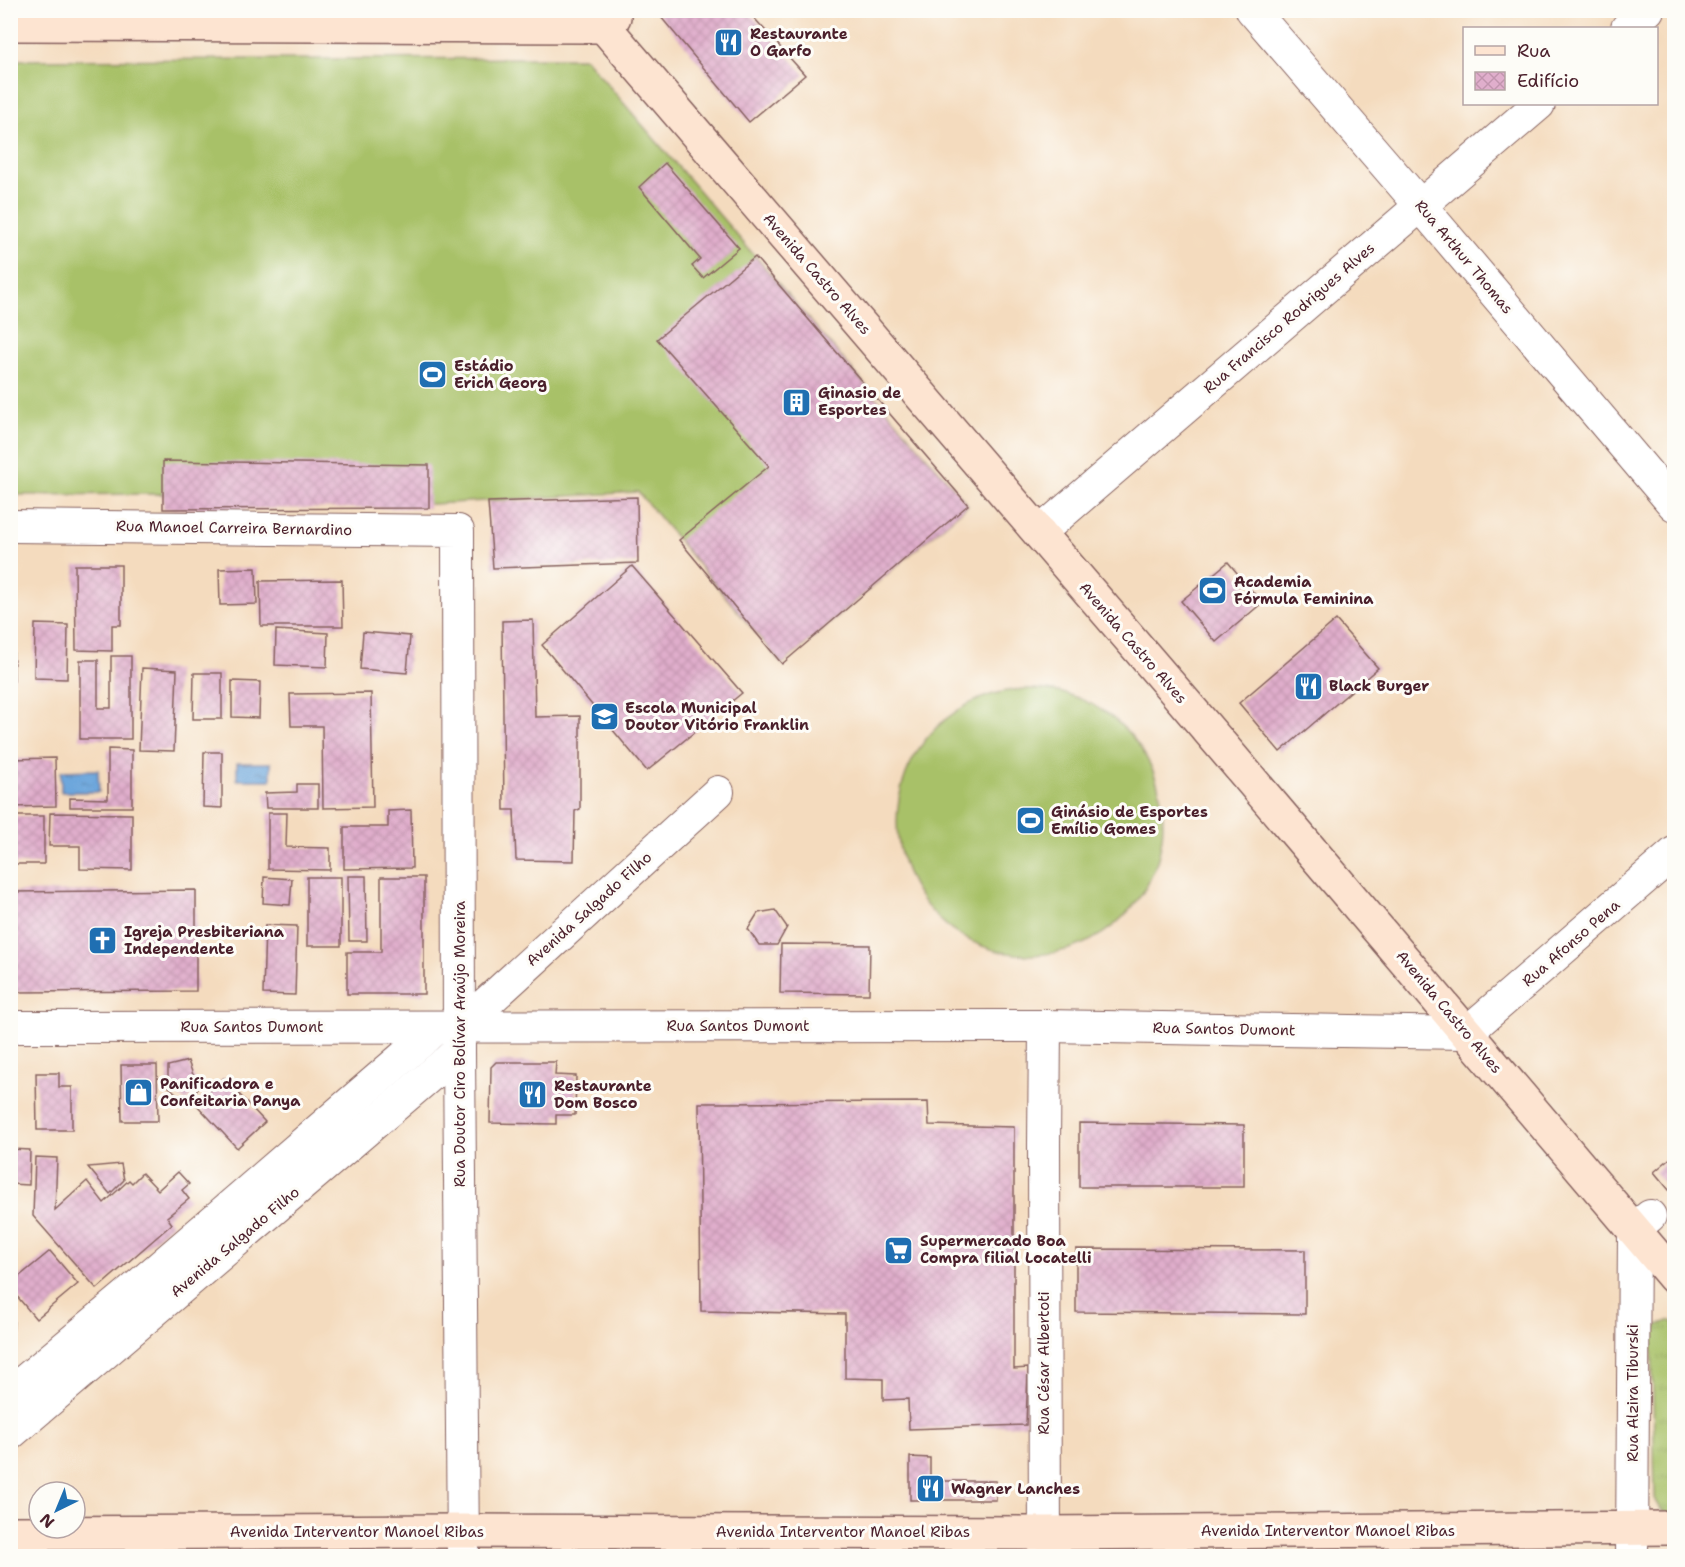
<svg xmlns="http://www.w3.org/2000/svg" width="1685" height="1567" font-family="'Shantell Sans',sans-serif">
<defs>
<pattern id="park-tufts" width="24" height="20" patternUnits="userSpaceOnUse" patternTransform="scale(1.5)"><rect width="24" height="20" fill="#a8c167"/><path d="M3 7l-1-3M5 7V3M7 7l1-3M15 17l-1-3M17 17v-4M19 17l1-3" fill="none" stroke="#92a55a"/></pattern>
<pattern id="water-ripples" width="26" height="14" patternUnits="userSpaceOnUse" patternTransform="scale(1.5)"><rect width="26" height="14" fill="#6ca6dc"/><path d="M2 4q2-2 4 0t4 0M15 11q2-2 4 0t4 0" fill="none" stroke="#5b87b3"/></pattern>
<pattern id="building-cross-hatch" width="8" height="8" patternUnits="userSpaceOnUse" patternTransform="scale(1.5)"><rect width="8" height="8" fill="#e0aecc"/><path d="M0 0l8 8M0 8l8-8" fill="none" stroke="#c295af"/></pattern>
</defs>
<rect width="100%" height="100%" fill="#fdfcf7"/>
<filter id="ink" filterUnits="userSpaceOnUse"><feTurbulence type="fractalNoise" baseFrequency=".0167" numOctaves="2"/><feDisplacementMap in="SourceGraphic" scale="12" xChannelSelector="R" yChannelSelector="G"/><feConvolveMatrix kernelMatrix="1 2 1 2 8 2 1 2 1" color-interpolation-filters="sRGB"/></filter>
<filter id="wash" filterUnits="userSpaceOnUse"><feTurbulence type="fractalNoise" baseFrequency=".008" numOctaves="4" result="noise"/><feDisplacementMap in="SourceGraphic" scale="24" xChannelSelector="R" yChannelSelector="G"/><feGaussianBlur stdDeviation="1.35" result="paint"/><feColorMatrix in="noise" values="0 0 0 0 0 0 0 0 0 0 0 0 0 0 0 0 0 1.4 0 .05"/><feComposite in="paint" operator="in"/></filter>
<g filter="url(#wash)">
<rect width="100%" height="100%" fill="#f4dbbe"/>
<path fill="url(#park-tufts)" stroke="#797049" stroke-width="1.5" d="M1671 1320 1674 1322V1514C1663 1514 1659 1507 1655 1498L1652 1334 1658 1325Z"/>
<g fill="#a8c167" stroke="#797049" stroke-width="1.5">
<path d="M585 58 968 505 782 664 638 492 433 504 163 494 11 495V60Z"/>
<circle cx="1030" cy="822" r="133"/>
</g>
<g fill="url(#water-ripples)" stroke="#5b6284" stroke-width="1.5">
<rect x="237" y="763" width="34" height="17"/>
<path d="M98 770 99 792H61V771Z"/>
</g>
<g id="blocks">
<g fill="url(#building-cross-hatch)">
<path d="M655 10H747L805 75 749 122Z"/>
<path d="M665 163 739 248 703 278 692 266 700 259 639 187Z"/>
<path d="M755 257 968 505 782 664 679 540 769 466 657 339Z"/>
<path d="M163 461 429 465V508L163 509Z"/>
<path d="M637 497 638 563 493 568 488 502Z"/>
<path d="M1228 562 1262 603 1216 642 1181 601Z"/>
<path d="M75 565H121V625H112V651L76 650Z"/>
<path d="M632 566 742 693 647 771 542 645Z"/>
<path d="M256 568 257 604 220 605 219 569Z"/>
<path d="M342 580 343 626H261L260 581Z"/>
<path d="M533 620 535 717 580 716V809L575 811 574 861 516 860 514 810H504L502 621Z"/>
<path d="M1336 620 1378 668 1280 752 1239 703Z"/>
<path d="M10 623H13L14 681H10Z"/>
<path d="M35 624 68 625 67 679 34 678Z"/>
<path d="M276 630 328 633 327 667 275 665Z"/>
<path d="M363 632 410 636 407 673 360 669Z"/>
<path d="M111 656H131V739H80V660H98V708H111Z"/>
<path d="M142 668 177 670 174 751 139 750Z"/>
<path d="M194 673H222V719H193Z"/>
<path d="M232 681 260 682 259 718 232 717Z"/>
<path d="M371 693 373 807 323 808 322 726H291L290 694Z"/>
<rect x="10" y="727" width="3" height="19"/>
<path d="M108 749 132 750V807H70V798L108 799Z"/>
<path d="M204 752H222V808L203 807Z"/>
<path d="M55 758 56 806 10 807V759Z"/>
<path d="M297 784H318V808H266L265 793 297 792Z"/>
<path d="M411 810 412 868 344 869V827H388V811Z"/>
<path d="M50 813 132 814V870L80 869V846H49Z"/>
<path d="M268 813H287L286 847 330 848V870L268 869Z"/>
<rect x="10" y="816" width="34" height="48"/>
<path d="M348 876H366L367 941H349Z"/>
<path d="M264 877 292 879 290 905 263 903Z"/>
<rect x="307" y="877" width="34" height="69"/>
<path d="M381 877H424V994H347V952H381Z"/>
<path d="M196 890V991L10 992V892Z"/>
<path d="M775 910 787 927 777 945H759L748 929 758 913Z"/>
<path d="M265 925 297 926 295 995 263 994Z"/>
<path d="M781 944 870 945 869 994 780 993Z"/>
<path d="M188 1061 198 1088 186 1102 168 1086V1066Z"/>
<path d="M496 1062H556L555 1075 576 1076 575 1115H556V1124L490 1123 491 1067Z"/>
<path d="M121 1065H157L158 1121H122Z"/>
<path d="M36 1073H59V1087H72V1130H37Z"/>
<path d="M224 1078 265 1122 237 1148 196 1104Z"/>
<path d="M928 1102 929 1125 1014 1127V1369L1028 1368 1026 1425 909 1429 908 1399 883 1400V1379L845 1378V1314L701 1311 699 1103Z"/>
<path d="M1079 1123 1244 1125V1187H1079Z"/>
<path d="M10 1149 30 1150 29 1185 10 1184Z"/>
<path d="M1674 1155V1196L1654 1172Z"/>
<path d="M35 1157 57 1158 55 1210 87 1181 104 1203 129 1180 132 1183 142 1173 158 1190 178 1172 189 1184 182 1190 189 1199 167 1217 172 1224 97 1289 33 1216Z"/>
<path d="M121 1164 124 1180 110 1194 88 1167Z"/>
<path d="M1076 1249 1305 1250V1314L1076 1312Z"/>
<path d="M50 1251 78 1284 36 1319 10 1288V1284Z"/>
<path d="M10 1312 14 1313 13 1339 10 1342Z"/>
<path d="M910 1457 930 1458V1481H996V1500H910Z"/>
</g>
</g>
</g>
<g filter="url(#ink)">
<use href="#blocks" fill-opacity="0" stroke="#86615e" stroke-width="1.5"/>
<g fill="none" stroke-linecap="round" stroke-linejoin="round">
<defs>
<g id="street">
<path d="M1252 10 1420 205 1674 505"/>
<path d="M1627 28 1648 10"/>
<path d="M10 526 458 531 459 1051 463 1556"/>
<path d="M1039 533 1539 104"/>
<path d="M10 1027 1045 1026 1466 1033 1674 853"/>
<path d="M460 1027 718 792"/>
<path d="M10 1393 126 1296 438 1027"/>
<path d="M10 1434 459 1051"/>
<path d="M1045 1556 1044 1144 1045 1026"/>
<path d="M1632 1556 1634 1229 1650 1216"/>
</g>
<g id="secondary">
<path d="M590 10 1205 726 1674 1277"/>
<path d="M10 24 604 26 614 17"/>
<path d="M10 1533 463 1531 1045 1533 1674 1528"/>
</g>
</defs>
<use href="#street" stroke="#86615e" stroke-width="34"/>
<use href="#secondary" stroke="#86615e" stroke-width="36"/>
<use href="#street" stroke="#fff" stroke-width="32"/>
<use href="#secondary" stroke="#fde4d1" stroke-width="33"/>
</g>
</g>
<defs>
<symbol id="restaurant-square" viewBox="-11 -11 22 22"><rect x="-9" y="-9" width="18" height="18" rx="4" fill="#1f6fb2" stroke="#fdfcf7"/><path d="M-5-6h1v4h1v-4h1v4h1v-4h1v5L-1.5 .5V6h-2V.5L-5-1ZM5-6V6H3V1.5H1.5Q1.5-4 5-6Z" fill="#fff"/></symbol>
<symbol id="stadium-square" viewBox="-11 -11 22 22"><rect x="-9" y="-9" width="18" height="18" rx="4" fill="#1f6fb2" stroke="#fdfcf7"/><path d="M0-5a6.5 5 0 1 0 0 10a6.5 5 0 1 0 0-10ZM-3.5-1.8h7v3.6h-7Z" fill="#fff"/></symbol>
<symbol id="building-square" viewBox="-11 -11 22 22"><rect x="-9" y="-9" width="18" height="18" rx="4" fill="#1f6fb2" stroke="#fdfcf7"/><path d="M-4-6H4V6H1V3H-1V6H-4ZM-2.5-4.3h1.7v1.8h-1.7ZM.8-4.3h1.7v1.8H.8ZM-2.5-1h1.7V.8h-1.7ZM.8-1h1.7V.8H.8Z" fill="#fff"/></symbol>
<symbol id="school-square" viewBox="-11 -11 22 22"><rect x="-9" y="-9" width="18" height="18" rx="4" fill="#1f6fb2" stroke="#fdfcf7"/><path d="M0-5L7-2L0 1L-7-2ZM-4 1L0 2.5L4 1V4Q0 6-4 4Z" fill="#fff"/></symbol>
<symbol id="church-square" viewBox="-11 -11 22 22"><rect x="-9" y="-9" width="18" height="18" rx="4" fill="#1f6fb2" stroke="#fdfcf7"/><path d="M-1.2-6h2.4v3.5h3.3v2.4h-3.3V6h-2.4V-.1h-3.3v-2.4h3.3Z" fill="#fff"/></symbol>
<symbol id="shop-square" viewBox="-11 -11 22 22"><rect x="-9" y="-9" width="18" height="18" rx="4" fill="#1f6fb2" stroke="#fdfcf7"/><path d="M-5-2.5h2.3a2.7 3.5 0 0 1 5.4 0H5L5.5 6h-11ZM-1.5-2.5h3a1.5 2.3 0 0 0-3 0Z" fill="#fff"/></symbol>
<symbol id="supermarket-square" viewBox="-11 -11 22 22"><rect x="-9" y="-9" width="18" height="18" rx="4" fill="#1f6fb2" stroke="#fdfcf7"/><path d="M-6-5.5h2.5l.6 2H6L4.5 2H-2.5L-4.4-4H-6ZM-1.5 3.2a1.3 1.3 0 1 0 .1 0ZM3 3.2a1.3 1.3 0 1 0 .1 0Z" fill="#fff"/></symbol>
</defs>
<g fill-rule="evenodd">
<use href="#restaurant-square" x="712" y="26" width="33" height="33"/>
<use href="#stadium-square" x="416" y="358" width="33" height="33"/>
<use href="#building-square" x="780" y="386" width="33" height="33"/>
<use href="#stadium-square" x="1196" y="574" width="33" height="33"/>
<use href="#restaurant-square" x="1292" y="670" width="33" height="33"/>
<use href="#school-square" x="588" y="700" width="33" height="33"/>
<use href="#stadium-square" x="1014" y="804" width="33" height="33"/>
<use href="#church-square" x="86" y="924" width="33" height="33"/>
<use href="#shop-square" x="122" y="1076" width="33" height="33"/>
<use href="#restaurant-square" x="516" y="1078" width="33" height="33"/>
<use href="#supermarket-square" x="882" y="1234" width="33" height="33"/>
<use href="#restaurant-square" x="914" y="1472" width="33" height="33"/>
</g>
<g text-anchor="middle" stroke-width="6" stroke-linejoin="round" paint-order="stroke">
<g font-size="15" font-weight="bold" fill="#4a1f2b" stroke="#fdfcf7" text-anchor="start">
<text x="750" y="39">Restaurante<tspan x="750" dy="17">O Garfo</tspan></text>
<text x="454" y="371">Estádio<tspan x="454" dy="17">Erich Georg</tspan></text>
<text x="818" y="398">Ginasio de<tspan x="818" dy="17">Esportes</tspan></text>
<text x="1234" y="587">Academia<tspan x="1234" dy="17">Fórmula Feminina</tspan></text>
<text x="1329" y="691">Black Burger</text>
<text x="625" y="713">Escola Municipal<tspan x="625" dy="17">Doutor Vitório Franklin</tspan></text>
<text x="1051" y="817">Ginásio de Esportes<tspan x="1051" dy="17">Emílio Gomes</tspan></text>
<text x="124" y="937">Igreja Presbiteriana<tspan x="124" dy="17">Independente</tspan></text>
<text x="160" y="1089">Panificadora e<tspan x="160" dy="17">Confeitaria Panya</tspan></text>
<text x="554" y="1091">Restaurante<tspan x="554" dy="17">Dom Bosco</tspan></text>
<text x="920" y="1246">Supermercado Boa<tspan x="920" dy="17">Compra filial Locatelli</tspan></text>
<text x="951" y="1494">Wagner Lanches</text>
</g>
<g font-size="15" fill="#4a1f2b" stroke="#fdfcf7">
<text transform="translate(1464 257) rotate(50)" y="5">Rua Arthur Thomas</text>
<text transform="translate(817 274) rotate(49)" y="5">Avenida Castro Alves</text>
<text transform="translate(1289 318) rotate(-41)" y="5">Rua Francisco Rodrigues Alves</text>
<text transform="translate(234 528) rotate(1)" y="5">Rua Manoel Carreira Bernardino</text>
<text transform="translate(1133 643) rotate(49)" y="5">Avenida Castro Alves</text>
<text transform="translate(589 909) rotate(-42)" y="5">Avenida Salgado Filho</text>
<text transform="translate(1571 943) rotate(-41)" y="5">Rua Afonso Pena</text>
<text transform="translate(1449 1012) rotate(50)" y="5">Avenida Castro Alves</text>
<text x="738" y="1031">Rua Santos Dumont</text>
<text x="252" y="1032">Rua Santos Dumont</text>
<text transform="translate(1224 1029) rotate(1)" y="5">Rua Santos Dumont</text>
<text transform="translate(460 1044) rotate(-90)" y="5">Rua Doutor Ciro Bolívar Araújo Moreira</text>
<text transform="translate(235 1242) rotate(-40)" y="5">Avenida Salgado Filho</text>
<text transform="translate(1044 1363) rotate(-90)" y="5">Rua César Albertoti</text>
<text transform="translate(1633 1393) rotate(-90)" y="5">Rua Alzira Tiburski</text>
<text x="1328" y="1536">Avenida Interventor Manoel Ribas</text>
<text x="357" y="1537">Avenida Interventor Manoel Ribas</text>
<text x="843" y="1537">Avenida Interventor Manoel Ribas</text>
</g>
</g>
<rect width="1685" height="1567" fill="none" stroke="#fdfcf7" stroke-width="36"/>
<rect x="1463" y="27" width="195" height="78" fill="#fdfcf7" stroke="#b5a4a5" stroke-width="1.5"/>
<rect x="1475" y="46" width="30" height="9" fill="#fde4d1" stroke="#b5a4a5" stroke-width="1.5"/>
<text x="1517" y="57" font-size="18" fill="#4a1f2b">Rua</text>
<rect x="1475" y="72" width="30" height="18" fill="url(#building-cross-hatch)" stroke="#b5a4a5" stroke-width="1.5"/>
<text x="1517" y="87" font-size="18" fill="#4a1f2b">Edifício</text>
<g transform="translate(57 1510) rotate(223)"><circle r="28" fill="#fdfcf7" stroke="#b5a4a5" stroke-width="1.5"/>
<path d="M0-4.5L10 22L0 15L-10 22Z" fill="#1f6fb2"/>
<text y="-9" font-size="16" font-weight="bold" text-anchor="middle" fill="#4a1f2b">N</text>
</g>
</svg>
